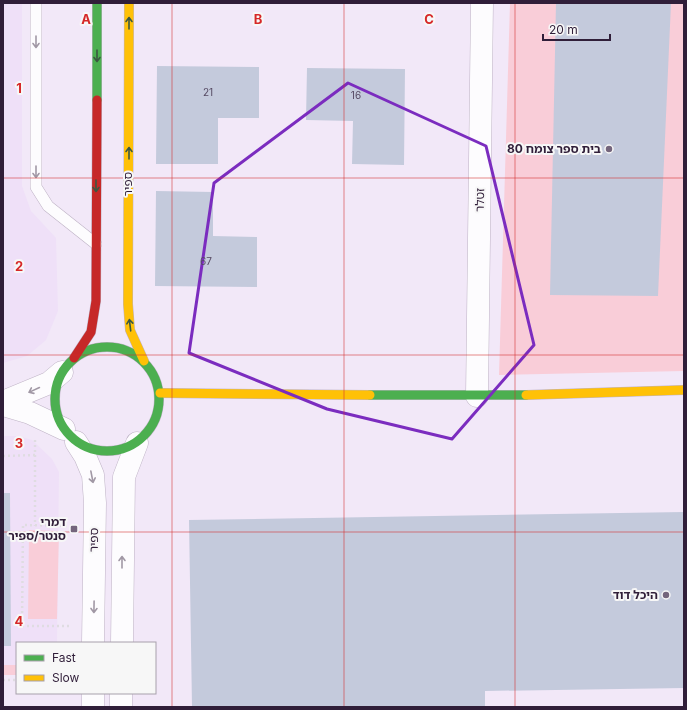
<svg xmlns="http://www.w3.org/2000/svg" width="687" height="710" font-family="Inter,'Noto Sans Hebrew',sans-serif">
<rect width="100%" height="100%" fill="#f2e8f8"/>
<g fill="#efe0f8">
<path d="M3 3H22V186L31 211 56 238 58 311 46 340 27 356 3 363Z"/>
<path d="M3 436H19L32 440 52 459 59 472 57 643H17V665H3Z"/>
</g>
<g fill="#f9cdd8">
<path d="M510 3H684V371L499 375Z"/>
<path d="M29 530 59 531 57 619H28Z"/>
<rect x="3" y="665" width="14" height="10"/>
</g>
<g fill="#c4cadc">
<path d="M556 3H671L658 296 550 295Z"/>
<path d="M157 66 259 67V118H218V164H156Z"/>
<path d="M307 68 405 69 404 165 352 164 353 121 306 120Z"/>
<path d="M156 191 213 192V236L257 237V287L155 286Z"/>
<path d="M3 493H10L11 646H3Z"/>
<path d="M684 512V688L485 691V707H192L189 520Z"/>
</g>
<g fill="none" stroke-linecap="round" stroke-linejoin="round">
<defs>
<path id="lane" d="M36 3V187L48 206 96 244"/>
<g id="street">
<path d="M477 396 482 3"/>
<path d="M3 402 49 383 62 372"/>
<path d="M3 405 30 413 64 429"/>
<path d="M76 442 85 456 93 475 95 503 93 643"/>
<path d="M122 643 124 477 137 443"/>
<path d="M93 707V693"/>
<path d="M121 707V693"/>
</g>
<g id="fast">
<path d="M97 100V3"/>
<circle cx="107" cy="399" r="52"/>
<path d="M370 395H526"/>
</g>
<g id="slow">
<path d="M129 3 128 304 130 330 144 361"/>
<path d="M160 393 370 395"/>
<path d="M526 395 684 390"/>
</g>
<path id="jam" d="M74 358 91 332 96 301 97 100"/>
</defs>
<use href="#lane" stroke="#beb2c5" stroke-width="12"/>
<use href="#street" stroke="#beb2c5" stroke-width="23"/>
<use href="#fast" stroke="#beb2c5" stroke-width="10"/>
<use href="#slow" stroke="#beb2c5" stroke-width="10"/>
<use href="#jam" stroke="#beb2c5" stroke-width="10"/>
<g stroke="#dfdce1" stroke-width="2.5" stroke-dasharray="2 3" stroke-linecap="butt">
<path d="M35 440V526"/>
<path d="M3 456 35 455"/>
<path d="M69 626H22L23 525 70 526"/>
<path d="M3 680H17"/>
</g>
<use href="#lane" stroke="#fdfcfe" stroke-width="11"/>
<use href="#street" stroke="#fdfcfe" stroke-width="22"/>
<use href="#fast" stroke="#4caf50" stroke-width="9"/>
<use href="#slow" stroke="#ffc107" stroke-width="9"/>
<use href="#jam" stroke="#c62828" stroke-width="9"/>
</g>
<defs><path id="oneway-shaft" d="M-6 0H5M1.5-3L5.5 0L1.5 3" fill="none" stroke-width="1.6" stroke-linecap="round" stroke-linejoin="round"/></defs>
<g stroke="#3b5842">
<use href="#oneway-shaft" transform="translate(129 23) rotate(-90)"/>
<use href="#oneway-shaft" transform="translate(97 56) rotate(90)"/>
<use href="#oneway-shaft" transform="translate(129 153) rotate(-90)"/>
<use href="#oneway-shaft" transform="translate(96 186) rotate(90)"/>
<use href="#oneway-shaft" transform="translate(130 325) rotate(-97)"/>
</g>
<g stroke="#a198a5">
<use href="#oneway-shaft" transform="translate(36 42) rotate(90)"/>
<use href="#oneway-shaft" transform="translate(36 172) rotate(90)"/>
<use href="#oneway-shaft" transform="translate(34 390) rotate(155)"/>
<use href="#oneway-shaft" transform="translate(92 477) rotate(79)"/>
<use href="#oneway-shaft" transform="translate(122 562) rotate(-90)"/>
<use href="#oneway-shaft" transform="translate(94 607) rotate(91)"/>
</g>
<path fill="none" stroke="#7b2cbf" stroke-width="3" stroke-linejoin="round" d="M348 83 486 146 534 345 452 439 327 409 189 353 214 183Z"/>
<path fill="none" stroke="#d62828" stroke-width="1" stroke-opacity="0.55" d="M172 3V707M344 3V707M515 3V707M3 178H684M3 355H684M3 532H684"/>
<g fill="#74657c" stroke="#f7f7f7" stroke-width="1.5">
<circle cx="609" cy="149" r="4"/>
<rect x="70" y="525" width="8" height="8" rx="2"/>
<circle cx="666" cy="595" r="4"/>
</g>
<g text-anchor="middle" stroke-width="4" stroke-linejoin="round" paint-order="stroke">
<g font-size="10" fill="#554962">
<text x="208" y="96">21</text>
<text x="356" y="99">16</text>
<text x="206" y="265">67</text>
</g>
<g font-size="12" font-weight="bold" fill="#301e39" stroke="#f7f7f7" text-anchor="end">
<text x="601" y="153">בית ספר צומח 80</text>
<text x="66" y="526">דמרי<tspan x="66" dy="14">סנטר/ספיר</tspan></text>
<text x="658" y="599">היכל דוד</text>
</g>
<g font-size="12" fill="#301e39" stroke="#f7f7f7">
<text transform="translate(128 184) rotate(-90)" y="4">ספיר</text>
<text transform="translate(480 200) rotate(-89)" y="4">זטלר</text>
<text transform="translate(94 540) rotate(-89)" y="4">ספיר</text>
</g>
</g>
<g font-size="13" text-anchor="middle" font-weight="bold" fill="#d62828" stroke="#f7f7f7" stroke-width="4" stroke-linejoin="round" paint-order="stroke">
<text x="86" y="24">A</text>
<text x="258" y="24">B</text>
<text x="429" y="24">C</text>
<text x="19" y="93">1</text>
<text x="19" y="271">2</text>
<text x="19" y="448">3</text>
<text x="19" y="626">4</text>
</g>
<rect width="687" height="710" fill="none" stroke="#301e39" stroke-width="8"/>
<rect x="16" y="642" width="140" height="52" fill="#f7f7f7" stroke="#a7a0ab"/>
<rect x="24" y="655" width="20" height="6" fill="#4caf50" stroke="#a7a0ab"/>
<text x="52" y="662" font-size="12" fill="#301e39">Fast</text>
<rect x="24" y="675" width="20" height="6" fill="#ffc107" stroke="#a7a0ab"/>
<text x="52" y="682" font-size="12" fill="#301e39">Slow</text>
<path d="M543 34v6h67v-6" fill="none" stroke="#301e39" stroke-width="2"/>
<text x="549" y="34" font-size="12" fill="#301e39" stroke="#f7f7f7" stroke-width="3" paint-order="stroke">20 m</text>
</svg>
